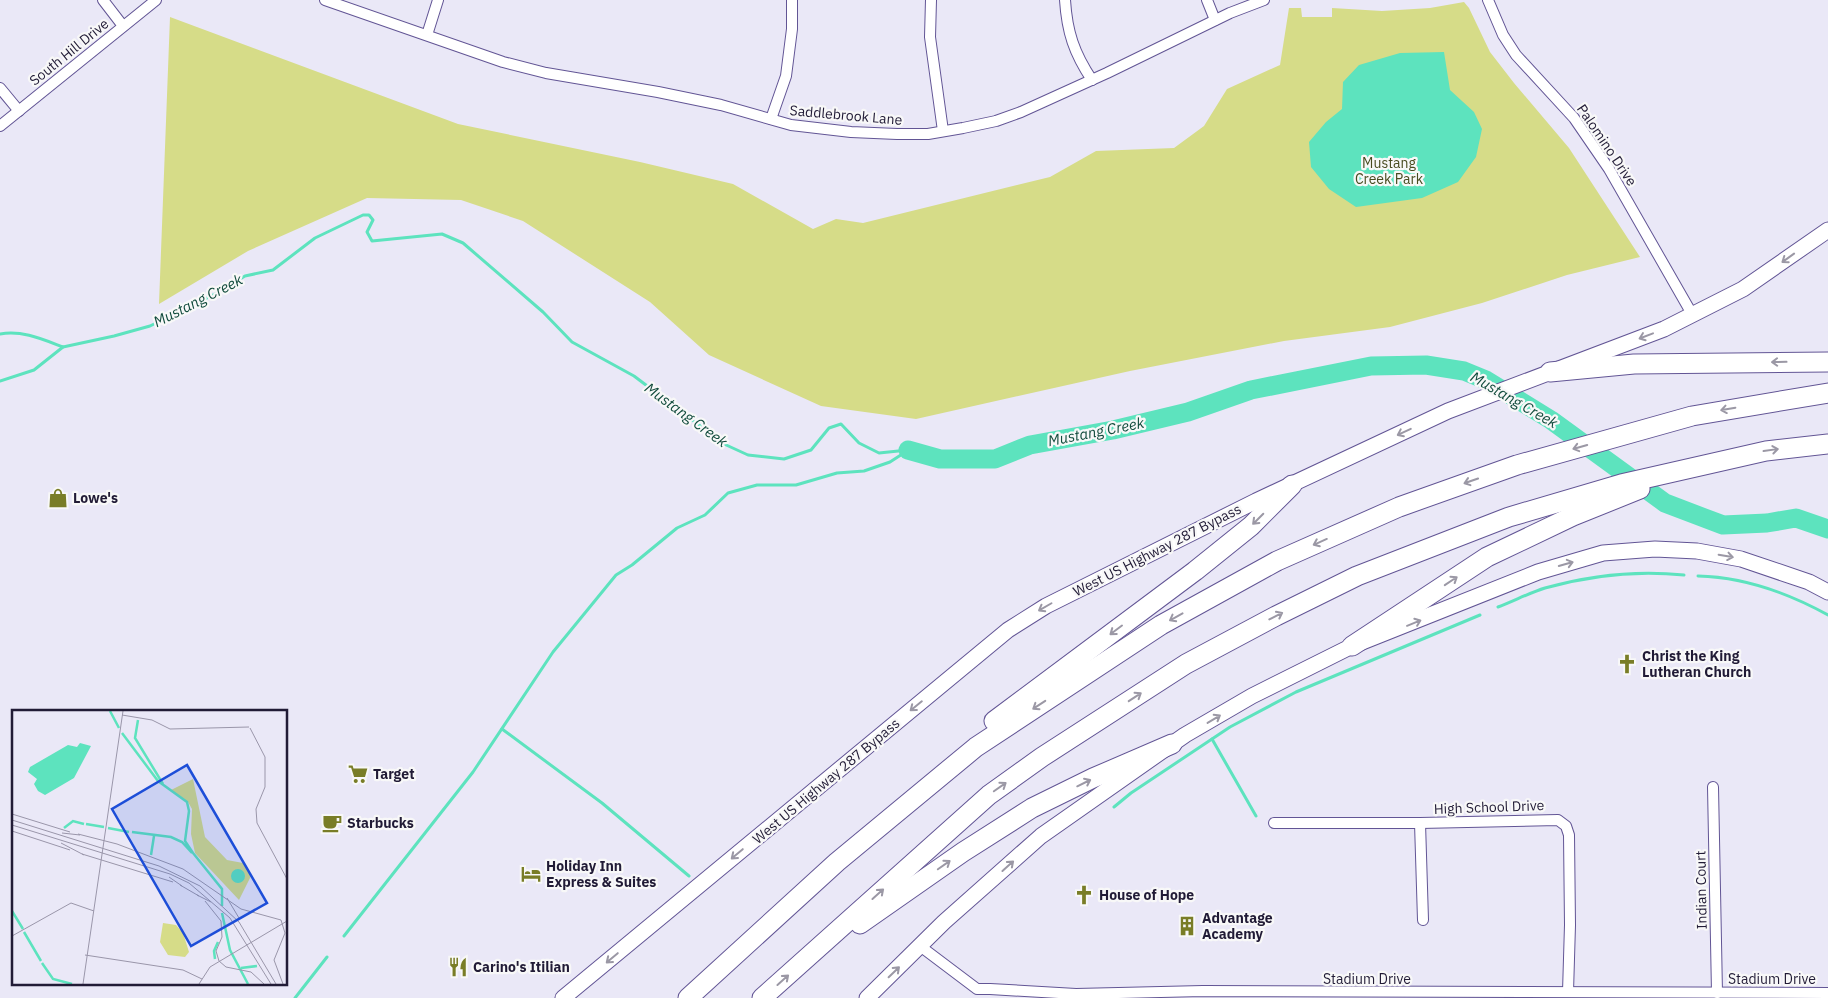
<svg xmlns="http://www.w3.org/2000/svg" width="1828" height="998" font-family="'IBM Plex Sans',sans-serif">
<rect width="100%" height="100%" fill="#eae8f7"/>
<path fill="#d6dc88" d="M1464 2 1469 8 1490 52 1514 83 1569 148 1640 257 1567 275 1482 303 1390 327 1284 341 1130 371 916 419 821 406 709 355 650 302 523 221 461 200 367 198 248 251 159 304 170 17 458 124 640 162 733 184 813 229 836 219 863 223 1050 177 1096 151 1174 148 1204 126 1227 89 1280 65 1289 8H1301L1302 17H1332V8L1382 11 1430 8Z"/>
<path fill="#5de3be" d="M1444 52 1450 90 1474 112 1482 129 1476 157 1458 182 1422 198 1356 207 1329 189 1311 167 1309 142 1326 122 1342 109 1343 82 1359 65 1400 53Z"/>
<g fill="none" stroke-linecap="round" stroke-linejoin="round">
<g stroke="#5de3be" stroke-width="3">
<path d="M0 334C22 330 42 339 63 347"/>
<path d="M0 381 34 370 63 347 114 336 150 326 217 293 245 276 273 270 315 238 363 215H369L373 220 367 232 372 241 442 234 463 243 543 312 572 342 634 376 724 444 748 455 784 459 811 450 829 428 841 424 859 443 879 453 908 450"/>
<path d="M1698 576C1743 577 1788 593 1828 615"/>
<path d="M1498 607C1514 601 1529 593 1545 588 1591 575 1636 570 1684 575"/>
<path d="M502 729 602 803 689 876"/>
<path d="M1212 739 1256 816"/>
<path d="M1114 807 1131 793 1230 727 1296 692 1480 615"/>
<path d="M344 936 473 772 553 652 616 575 632 565 677 528 705 515 728 493 757 485H796L837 473 864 471 890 462 907 451"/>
<path d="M295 998 327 957"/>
</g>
<path stroke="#5de3be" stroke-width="19" d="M908 450 940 459H995L1030 445 1113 430 1188 412 1251 390 1371 366 1426 365 1464 371 1486 380 1551 420 1665 503 1723 525 1767 523 1796 518 1828 529"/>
<defs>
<g id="minor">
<path d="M103 0 123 26"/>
<path d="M325 0 503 62 546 73 658 92 721 105 791 125 851 132 897 134H928L963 128 996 121 1021 112 1107 73 1230 13 1264 0"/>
<path d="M931 0 930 37 943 131"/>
<path d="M1065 0C1067 32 1074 53 1092 80"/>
<path d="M1207 0 1215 20"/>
<path d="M1488 0 1503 35 1516 55 1574 118 1609 169 1692 314"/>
<path d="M427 35 438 0"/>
<path d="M0 88 19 111"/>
<path d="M771 119 786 76 792 29V0"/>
<path d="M0 126 156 0"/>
<path d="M1713 787 1717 993"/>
<path d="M1274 823H1420L1558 820 1566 826 1569 835 1570 925 1568 992"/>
<path d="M1420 823 1423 920"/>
<path d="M920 946 977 989H990L1076 994 1203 991 1828 993"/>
</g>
<g id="secondary">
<path d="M563 998 1008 630 1046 606 1256 501 1448 411 1664 329 1743 289 1828 230"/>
<path d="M867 998 944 922 1041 836 1185 735 1252 696 1352 646 1538 572 1603 553 1655 549 1697 551 1741 559 1809 582 1828 592"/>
</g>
<g id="motorway">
<path d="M1550 372 1634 364 1828 362"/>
<path d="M1352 646 1487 557 1573 516 1640 489"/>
<path d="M994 721 1195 571 1251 526 1292 485"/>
<path d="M860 924 963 852 1032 808 1093 778 1172 744"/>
<path d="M688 998 837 862 976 747 1161 625 1277 561 1399 507 1517 465 1692 416 1828 393"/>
<path d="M762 998 989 795 1042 757 1186 664 1276 616 1357 576 1509 517 1621 484 1766 451 1828 444"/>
</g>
</defs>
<use href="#minor" stroke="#625595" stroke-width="12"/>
<use href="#secondary" stroke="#625595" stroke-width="17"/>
<use href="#motorway" stroke="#625595" stroke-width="21"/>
<use href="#minor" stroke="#fff" stroke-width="10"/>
<use href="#secondary" stroke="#fff" stroke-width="15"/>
<use href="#motorway" stroke="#fff" stroke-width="19"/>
</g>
<defs><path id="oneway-shaft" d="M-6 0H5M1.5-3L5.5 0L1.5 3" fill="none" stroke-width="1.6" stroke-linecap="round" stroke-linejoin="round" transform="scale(1.25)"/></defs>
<g stroke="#9b98a5">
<use href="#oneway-shaft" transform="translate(1788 258) rotate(144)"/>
<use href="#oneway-shaft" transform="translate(1646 336) rotate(159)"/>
<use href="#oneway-shaft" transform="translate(1779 362) rotate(179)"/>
<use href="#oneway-shaft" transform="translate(1728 409) rotate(170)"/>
<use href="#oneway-shaft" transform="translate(1404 432) rotate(155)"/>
<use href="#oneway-shaft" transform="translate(1580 447) rotate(164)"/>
<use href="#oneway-shaft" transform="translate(1771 450) rotate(-8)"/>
<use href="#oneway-shaft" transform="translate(1471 481) rotate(161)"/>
<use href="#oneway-shaft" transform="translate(1258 519) rotate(135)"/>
<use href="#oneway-shaft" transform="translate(1320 542) rotate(156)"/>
<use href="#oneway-shaft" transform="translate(1726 556) rotate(10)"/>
<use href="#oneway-shaft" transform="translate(1566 564) rotate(-16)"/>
<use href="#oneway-shaft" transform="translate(1451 581) rotate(-34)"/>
<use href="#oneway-shaft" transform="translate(1045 607) rotate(150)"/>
<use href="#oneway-shaft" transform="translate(1276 616) rotate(-27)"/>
<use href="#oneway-shaft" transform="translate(1176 617) rotate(151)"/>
<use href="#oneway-shaft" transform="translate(1414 623) rotate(-22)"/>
<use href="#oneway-shaft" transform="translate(1116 630) rotate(143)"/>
<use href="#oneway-shaft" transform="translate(1135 697) rotate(-33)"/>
<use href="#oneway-shaft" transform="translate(1039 705) rotate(147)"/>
<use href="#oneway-shaft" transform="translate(916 706) rotate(141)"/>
<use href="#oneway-shaft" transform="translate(1214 719) rotate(-31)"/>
<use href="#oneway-shaft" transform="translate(1084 783) rotate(-26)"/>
<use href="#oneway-shaft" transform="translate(1000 787) rotate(-35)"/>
<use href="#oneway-shaft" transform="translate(737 854) rotate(140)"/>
<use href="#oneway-shaft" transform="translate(944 865) rotate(-35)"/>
<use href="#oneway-shaft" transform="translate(1008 866) rotate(-42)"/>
<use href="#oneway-shaft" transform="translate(878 894) rotate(-42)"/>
<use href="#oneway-shaft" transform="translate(612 958) rotate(140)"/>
<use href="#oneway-shaft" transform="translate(894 972) rotate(-44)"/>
<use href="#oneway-shaft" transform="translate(783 980) rotate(-42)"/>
</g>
<defs>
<symbol id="shop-bare" viewBox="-9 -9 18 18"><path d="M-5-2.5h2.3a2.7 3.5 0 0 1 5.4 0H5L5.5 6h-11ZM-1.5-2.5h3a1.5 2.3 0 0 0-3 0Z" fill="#797d27" stroke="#f8f8f8" stroke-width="2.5" paint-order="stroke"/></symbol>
<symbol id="church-bare" viewBox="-9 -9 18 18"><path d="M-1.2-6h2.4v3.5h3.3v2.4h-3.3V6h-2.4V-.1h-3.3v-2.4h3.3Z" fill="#797d27" stroke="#f8f8f8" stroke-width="2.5" paint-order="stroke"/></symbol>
<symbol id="supermarket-bare" viewBox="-9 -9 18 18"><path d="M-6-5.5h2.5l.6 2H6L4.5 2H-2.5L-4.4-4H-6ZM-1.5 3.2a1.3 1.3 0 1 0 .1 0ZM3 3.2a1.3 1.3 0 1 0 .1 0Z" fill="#797d27" stroke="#f8f8f8" stroke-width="2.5" paint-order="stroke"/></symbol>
<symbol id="cafe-bare" viewBox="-9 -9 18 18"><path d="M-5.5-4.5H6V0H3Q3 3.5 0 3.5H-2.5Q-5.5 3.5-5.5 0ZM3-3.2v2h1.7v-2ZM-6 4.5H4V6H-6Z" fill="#797d27" stroke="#f8f8f8" stroke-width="2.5" paint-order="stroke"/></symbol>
<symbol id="hotel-bare" viewBox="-9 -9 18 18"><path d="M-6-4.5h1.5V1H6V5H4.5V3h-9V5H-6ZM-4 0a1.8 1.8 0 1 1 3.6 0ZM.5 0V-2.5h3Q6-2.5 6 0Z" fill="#797d27" stroke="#f8f8f8" stroke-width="2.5" paint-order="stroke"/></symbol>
<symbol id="building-bare" viewBox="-9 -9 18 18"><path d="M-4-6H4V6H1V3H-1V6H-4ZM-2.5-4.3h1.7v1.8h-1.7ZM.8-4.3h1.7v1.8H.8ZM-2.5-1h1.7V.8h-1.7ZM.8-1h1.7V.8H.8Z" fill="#797d27" stroke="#f8f8f8" stroke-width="2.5" paint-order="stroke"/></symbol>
<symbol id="restaurant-bare" viewBox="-9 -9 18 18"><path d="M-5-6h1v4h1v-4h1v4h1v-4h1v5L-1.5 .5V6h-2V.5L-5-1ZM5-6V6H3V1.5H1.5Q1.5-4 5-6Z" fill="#797d27" stroke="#f8f8f8" stroke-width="2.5" paint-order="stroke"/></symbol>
</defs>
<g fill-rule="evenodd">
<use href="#shop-bare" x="44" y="484" width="28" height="28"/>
<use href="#church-bare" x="1613" y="650" width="28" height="28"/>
<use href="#supermarket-bare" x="344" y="760" width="28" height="28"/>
<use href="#cafe-bare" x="318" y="809" width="28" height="28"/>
<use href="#hotel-bare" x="517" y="860" width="28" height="28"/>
<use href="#church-bare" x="1070" y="881" width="28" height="28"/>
<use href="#building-bare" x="1173" y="912" width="28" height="28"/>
<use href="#restaurant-bare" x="444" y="953" width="28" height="28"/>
</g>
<g text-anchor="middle" stroke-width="4.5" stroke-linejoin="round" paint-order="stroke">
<g font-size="14" fill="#211b36" stroke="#f8f8f8">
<text transform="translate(69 52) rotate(-39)" y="5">South Hill Drive</text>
<text transform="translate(846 115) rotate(5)" y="5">Saddlebrook Lane</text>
<text transform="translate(1607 145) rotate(56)" y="5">Palomino Drive</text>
<text transform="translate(1157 550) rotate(-27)" y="5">West US Highway 287 Bypass</text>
<text transform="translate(826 781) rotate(-40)" y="5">West US Highway 287 Bypass</text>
<text transform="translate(1489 807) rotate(-2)" y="5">High School Drive</text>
<text transform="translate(1701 890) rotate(-91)" y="5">Indian Court</text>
<text x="1367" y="984">Stadium Drive</text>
<text x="1772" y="984">Stadium Drive</text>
</g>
<g font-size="14" fill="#484b1f" stroke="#f8f8f8">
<text x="1389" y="168">Mustang<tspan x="1389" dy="16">Creek Park</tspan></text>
</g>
<g font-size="14" font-weight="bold" fill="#211b36" stroke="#f8f8f8" text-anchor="start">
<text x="73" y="503">Lowe's</text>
<text x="1642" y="661">Christ the King<tspan x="1642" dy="16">Lutheran Church</tspan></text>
<text x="373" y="779">Target</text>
<text x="347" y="828">Starbucks</text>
<text x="546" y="871">Holiday Inn<tspan x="546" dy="16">Express &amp; Suites</tspan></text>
<text x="1099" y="900">House of Hope</text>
<text x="1202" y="923">Advantage<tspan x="1202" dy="16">Academy</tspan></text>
<text x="473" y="972">Carino's Itilian</text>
</g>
<g font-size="15" font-style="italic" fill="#114b3c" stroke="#f8f8f8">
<text transform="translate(198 301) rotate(-27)" y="5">Mustang Creek</text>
<text transform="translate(1514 400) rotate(30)" y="5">Mustang Creek</text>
<text transform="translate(686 415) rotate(36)" y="5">Mustang Creek</text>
<text transform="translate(1096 432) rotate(-11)" y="5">Mustang Creek</text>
</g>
</g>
<g transform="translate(12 710)">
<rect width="275" height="275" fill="#eae8f7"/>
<path d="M181 69 193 127 215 150 231 153 239 166 227 190 183 143 179 124 180 99 176 92 159 80ZM151 213 164 215 171 223 177 242 173 247 156 245 148 232Z" fill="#d6dc88"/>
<path d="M68 33 79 36 62 68 33 85 26 81 22 74 25 69 16 62 18 57 56 35 65 37ZM219 166a7 7 0 1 1 14 0a7 7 0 1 1-14 0Z" fill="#5de3be"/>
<path fill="none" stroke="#5de3be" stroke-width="2.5" d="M98 1 107 18M126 10 123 28 151 74M110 23 146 71 175 92 177 101 173 131 181 143M74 114 92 117M52 118 61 111 72 114M96 118 117 122M120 122 159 127 170 132 180 143M181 143 210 179V196M139 145 142 126M0 201 11 219M210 203 218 240 236 274M12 222 29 251M203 249 202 241 206 232M30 253 41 269 60 274M229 258 245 256"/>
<path fill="none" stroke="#9a96aa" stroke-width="1" d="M110 5 140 10 158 19 237 17M238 18 253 47V77L244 99 245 113 275 169M0 104 58 122M0 110 147 156 188 176 227 212 264 274M0 115 158 164 177 173 218 208 259 274M0 121 58 140M50 123 68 125M66 124 105 134 171 159 229 199 269 210 273 223 262 250 271 274M49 133 72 145M70 144 161 172M157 167 170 176M168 175 187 186M185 185 199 192M215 188 227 208M193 191 209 211 210 227 204 241 207 251 214 257 239 262 252 274M0 226 59 193 82 201M73 245 171 260 190 269M71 274 111 1M187 274 198 257 275 211"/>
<path fill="#1d4ed8" fill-opacity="0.15" stroke="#1d4ed8" stroke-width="2.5" d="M175 55 255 193 179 236 100 99Z"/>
<rect width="275" height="275" fill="none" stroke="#211b36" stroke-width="2.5"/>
</g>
</svg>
